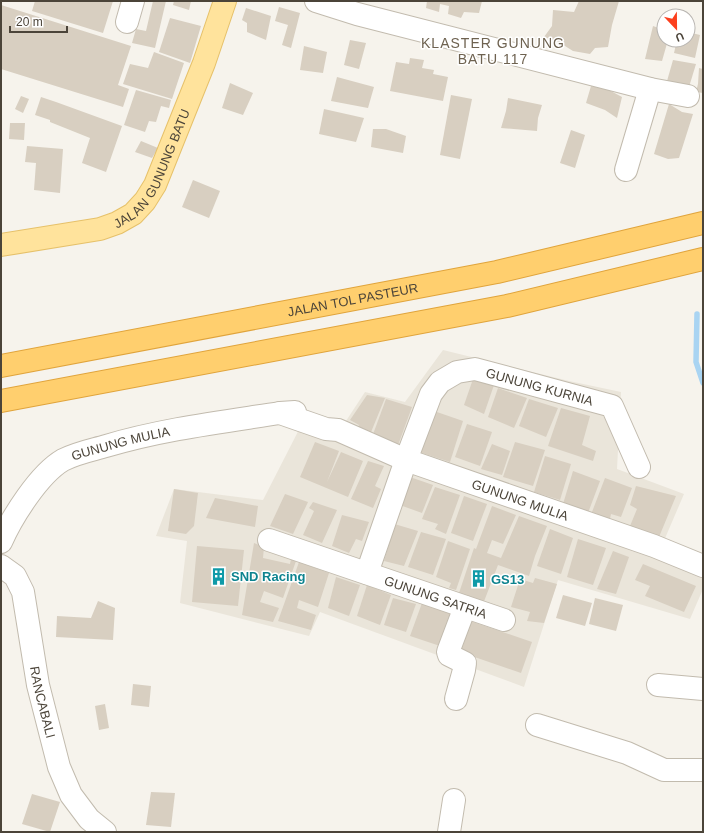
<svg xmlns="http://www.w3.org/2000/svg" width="704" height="833" font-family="Helvetica,sans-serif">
<rect width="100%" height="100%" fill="#f6f3ec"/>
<path fill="#eae5da" d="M443 350 569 381 621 392 617 469 684 494 666 536 661 553 703 569V589L690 619 558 580 524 687 320 612 309 636 180 603 187 541 156 536 174 489 263 500 308 412 344 424 365 392 405 402Z"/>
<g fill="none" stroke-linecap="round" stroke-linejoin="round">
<path stroke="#a9d4f2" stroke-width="5.5" d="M697 314 696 362 703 383"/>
</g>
<g fill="#d8cfc1">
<path d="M35 1H113L103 33 32 11Z"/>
<path d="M153 1H166L155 48 132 43 136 29 146 31Z"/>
<path d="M174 1H191L189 10 173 5Z"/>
<path d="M427 1H482L479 13 464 12 461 18 448 14 449 6 440 4 439 12 426 8Z"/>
<path d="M579 1H619L612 25 608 47 595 48 590 54 573 51 557 41 544 37 552 26 553 10 574 12Z"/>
<path d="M1 5 131 46 118 85 129 89 123 107 1 69Z"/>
<path d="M279 7 300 13 291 48 282 45 288 25 275 21Z"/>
<path d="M246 8 271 16 266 40 247 32V23L242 20Z"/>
<path d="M170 18 201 26 190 63 159 52Z"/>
<path d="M653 26 664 30V40H668L662 61 645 59Z"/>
<path d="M688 32 700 35 695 58 674 53 677 40H688Z"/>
<path d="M350 40 366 43 359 69 344 65Z"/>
<path d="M304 46 327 52 323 73 300 70Z"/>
<path d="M154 52 184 63 172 99 123 84 130 64 148 68Z"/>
<path d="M410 58 424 60 422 68 434 70 433 74 448 77 443 101 390 91 396 62 409 64Z"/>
<path d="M673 60 696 64 689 87 667 81Z"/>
<path d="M699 68 703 69V93L696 92 698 84Z"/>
<path d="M337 77 374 87 368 108 331 101Z"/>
<path d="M230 83 253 93 243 115 222 108Z"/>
<path d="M591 86 609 90 622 97 617 118 605 110 586 103Z"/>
<path d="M136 90 171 100 169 108 161 106 156 122 149 121 145 132 124 125Z"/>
<path d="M451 95 472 99 460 159 440 155Z"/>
<path d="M21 96 29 99 23 113 15 109Z"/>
<path d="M41 97 56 102 122 126 106 172 82 163 90 138 50 122V120L35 115Z"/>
<path d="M508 98 542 105 538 118 537 131 501 128 506 111Z"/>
<path d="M669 104 682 112 693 114 679 158 668 159 654 154Z"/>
<path d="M324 109 364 118 356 142 319 134Z"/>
<path d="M10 123H25L24 140 9 139Z"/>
<path d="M373 129H386L406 136 403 153 371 147Z"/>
<path d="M571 130 585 135 575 168 560 163Z"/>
<path d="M141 141 158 148 152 158 135 152Z"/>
<path d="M27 146 63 149 60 193 34 190 36 163 25 162Z"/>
<path d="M193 180 220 191 209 218 182 207Z"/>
<path d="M473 379 494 385 484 414 464 405Z"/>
<path d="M498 388 527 398 514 428 488 417Z"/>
<path d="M367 395 385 398 369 437 356 432 359 425 350 420Z"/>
<path d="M386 399 412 407 397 448 372 437Z"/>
<path d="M529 399 558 408 546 437 519 426Z"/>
<path d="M561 408 590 416 582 445 596 451 593 461 548 446Z"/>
<path d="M434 411 463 421 450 462 419 452Z"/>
<path d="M467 424 492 432 480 466 455 457Z"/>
<path d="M315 442 339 451 327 482 341 452 363 461 348 497 300 477Z"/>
<path d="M515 442 545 450 533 486 503 477Z"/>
<path d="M492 444 510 451 502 475 481 469Z"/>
<path d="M545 456 571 464 560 500 534 492Z"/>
<path d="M368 461 384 466 375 486 381 489 373 508 351 499Z"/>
<path d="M573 471 600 481 588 513 563 504Z"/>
<path d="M407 476 433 485 422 513 397 504Z"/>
<path d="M605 478 632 488 621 517 611 514 610 519 592 512Z"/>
<path d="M636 486 676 496 659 537 630 526 637 509 630 505Z"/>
<path d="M435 487 460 495 446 534 435 529 438 524 422 519Z"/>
<path d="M174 489 198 493 194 526 186 534 168 531Z"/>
<path d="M285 494 308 502 293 534 270 526Z"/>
<path d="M464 496 487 504 473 541 451 533Z"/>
<path d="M215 498 258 506 255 527 206 518Z"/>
<path d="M313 502 337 510 322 543 303 535 314 511 309 508Z"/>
<path d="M492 506 516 515 503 544 492 540 487 553 501 558 519 516 547 526 535 556 529 576 498 565 483 604 459 593 474 548 476 549Z"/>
<path d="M342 515 369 522 362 541 356 539 349 553 332 546Z"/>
<path d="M391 523 418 531 404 566 384 561 391 538 386 535Z"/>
<path d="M550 529 573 538 561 574 537 566Z"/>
<path d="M421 532 446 539 433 575 408 567Z"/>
<path d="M578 539 606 548 593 585 567 577Z"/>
<path d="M448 541 470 549 456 590 449 588 451 583 436 577Z"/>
<path d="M254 543 264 547 263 558 290 564 291 559 296 561 283 598 264 591 260 602 279 608 273 622 242 615Z"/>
<path d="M197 546 244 550 238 606 192 602Z"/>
<path d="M613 551 629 557 616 594 597 589Z"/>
<path d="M299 562 329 573 318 607 299 600 297 608 316 615 311 630 278 621Z"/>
<path d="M643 564 696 586 684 612 645 596 650 586 635 580Z"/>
<path d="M336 577 360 585 349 616 328 608Z"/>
<path d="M535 578 557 584 544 623 527 621 530 612 511 607 520 579 533 583Z"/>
<path d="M367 585 391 595 380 625 357 616Z"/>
<path d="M563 595 592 603 585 626 556 618Z"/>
<path d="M393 598 416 604 406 632 384 625Z"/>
<path d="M595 598 623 605 616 631 589 624Z"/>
<path d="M98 601 115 608 113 640 56 637 57 616 91 618Z"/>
<path d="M422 603 454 614 443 647 410 636Z"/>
<path d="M470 621 532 642 521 673 460 652Z"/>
<path d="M133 684 151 686 149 707 131 705Z"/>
<path d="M105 704 109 728 99 730 95 706Z"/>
<path d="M151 792 175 793 171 827 146 825Z"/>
<path d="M32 794 60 802 50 832 22 824Z"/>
</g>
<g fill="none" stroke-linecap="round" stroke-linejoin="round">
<defs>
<g id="minor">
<path d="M316 1 357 14 650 89 688 96"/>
<path d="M127 22 133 1"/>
<path d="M626 170 650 89"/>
<path id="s1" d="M280 413 326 429 338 430 406 460 654 546 703 566"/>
<path id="s2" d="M269 540 504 620"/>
<path id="s3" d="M1 542C12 517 39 474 63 460 76 453 92 450 106 446 163 429 222 422 280 413L295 412"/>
<path id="s4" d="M1 566 15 576 23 592 38 685 59 767 71 795 89 819 105 832"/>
<path id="s5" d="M367 573 406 460 431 394 440 382 457 372 475 369 612 406 639 467"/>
<path d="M658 685 703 689"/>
<path d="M456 699 464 670 465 663 449 655 448 652 465 607"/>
<path d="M537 725 627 753 664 770H703"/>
<path d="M449 832 454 800"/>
</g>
<g id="major">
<path id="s6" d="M1 245 100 229 117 223 133 214 145 201 155 185 204 63 225 1"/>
</g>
<g id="highway">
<path id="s7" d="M1 366 497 272 703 223"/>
<path d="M1 401 507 306 703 259"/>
</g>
</defs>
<use href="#minor" stroke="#c2bbae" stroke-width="24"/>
<use href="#major" stroke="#e6c16a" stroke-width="24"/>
<use href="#highway" stroke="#e0a43c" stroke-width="24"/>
<use href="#minor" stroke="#fff" stroke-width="22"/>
<use href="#major" stroke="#ffe39c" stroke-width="22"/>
<use href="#highway" stroke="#ffcf6e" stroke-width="22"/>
</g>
<defs>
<symbol id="building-bare" viewBox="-9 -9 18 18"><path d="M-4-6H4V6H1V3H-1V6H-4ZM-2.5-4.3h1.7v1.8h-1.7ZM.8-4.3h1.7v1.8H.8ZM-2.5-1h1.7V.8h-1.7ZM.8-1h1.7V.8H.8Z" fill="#0f9aa8" stroke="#fff" stroke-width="2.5" paint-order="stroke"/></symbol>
</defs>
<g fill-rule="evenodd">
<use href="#building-bare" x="206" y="564" width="25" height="25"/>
<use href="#building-bare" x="466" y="566" width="25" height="25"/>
</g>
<g text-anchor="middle" stroke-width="3" stroke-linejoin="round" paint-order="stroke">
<g font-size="13" fill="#4b4439" stroke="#fff">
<text dy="5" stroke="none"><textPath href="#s6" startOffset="185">JALAN GUNUNG BATU</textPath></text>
<text dy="5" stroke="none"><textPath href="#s7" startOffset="358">JALAN TOL PASTEUR</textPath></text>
<text dy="5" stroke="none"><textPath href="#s5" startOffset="310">GUNUNG KURNIA</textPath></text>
<text dy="5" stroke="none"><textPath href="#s3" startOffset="164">GUNUNG MULIA</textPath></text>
<text dy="5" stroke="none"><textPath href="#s1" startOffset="256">GUNUNG MULIA</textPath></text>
<text dy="5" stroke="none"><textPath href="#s2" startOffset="176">GUNUNG SATRIA</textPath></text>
<text dy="5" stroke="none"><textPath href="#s4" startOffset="147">RANCABALI</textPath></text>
</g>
<g font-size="13" font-weight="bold" fill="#0d838f" stroke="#fff" text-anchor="start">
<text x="231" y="581">SND Racing</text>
<text x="491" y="584">GS13</text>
</g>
<g font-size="14" letter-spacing="1" fill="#6e6250" stroke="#fff">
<text x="493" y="48">KLASTER GUNUNG<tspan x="493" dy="16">BATU 117</tspan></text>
</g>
</g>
<rect width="704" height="833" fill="none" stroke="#4b4439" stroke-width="4"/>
<g transform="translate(676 28) rotate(158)"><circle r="19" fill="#ffffff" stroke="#b7b4b0"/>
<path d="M0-3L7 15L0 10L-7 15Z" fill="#fc3f1d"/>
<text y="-6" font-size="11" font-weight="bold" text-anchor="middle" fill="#4b4439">U</text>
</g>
<path d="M10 26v6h57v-6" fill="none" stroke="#4b4439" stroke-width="2"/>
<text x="16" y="26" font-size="12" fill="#4b4439" stroke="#ffffff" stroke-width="3" paint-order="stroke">20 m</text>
</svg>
